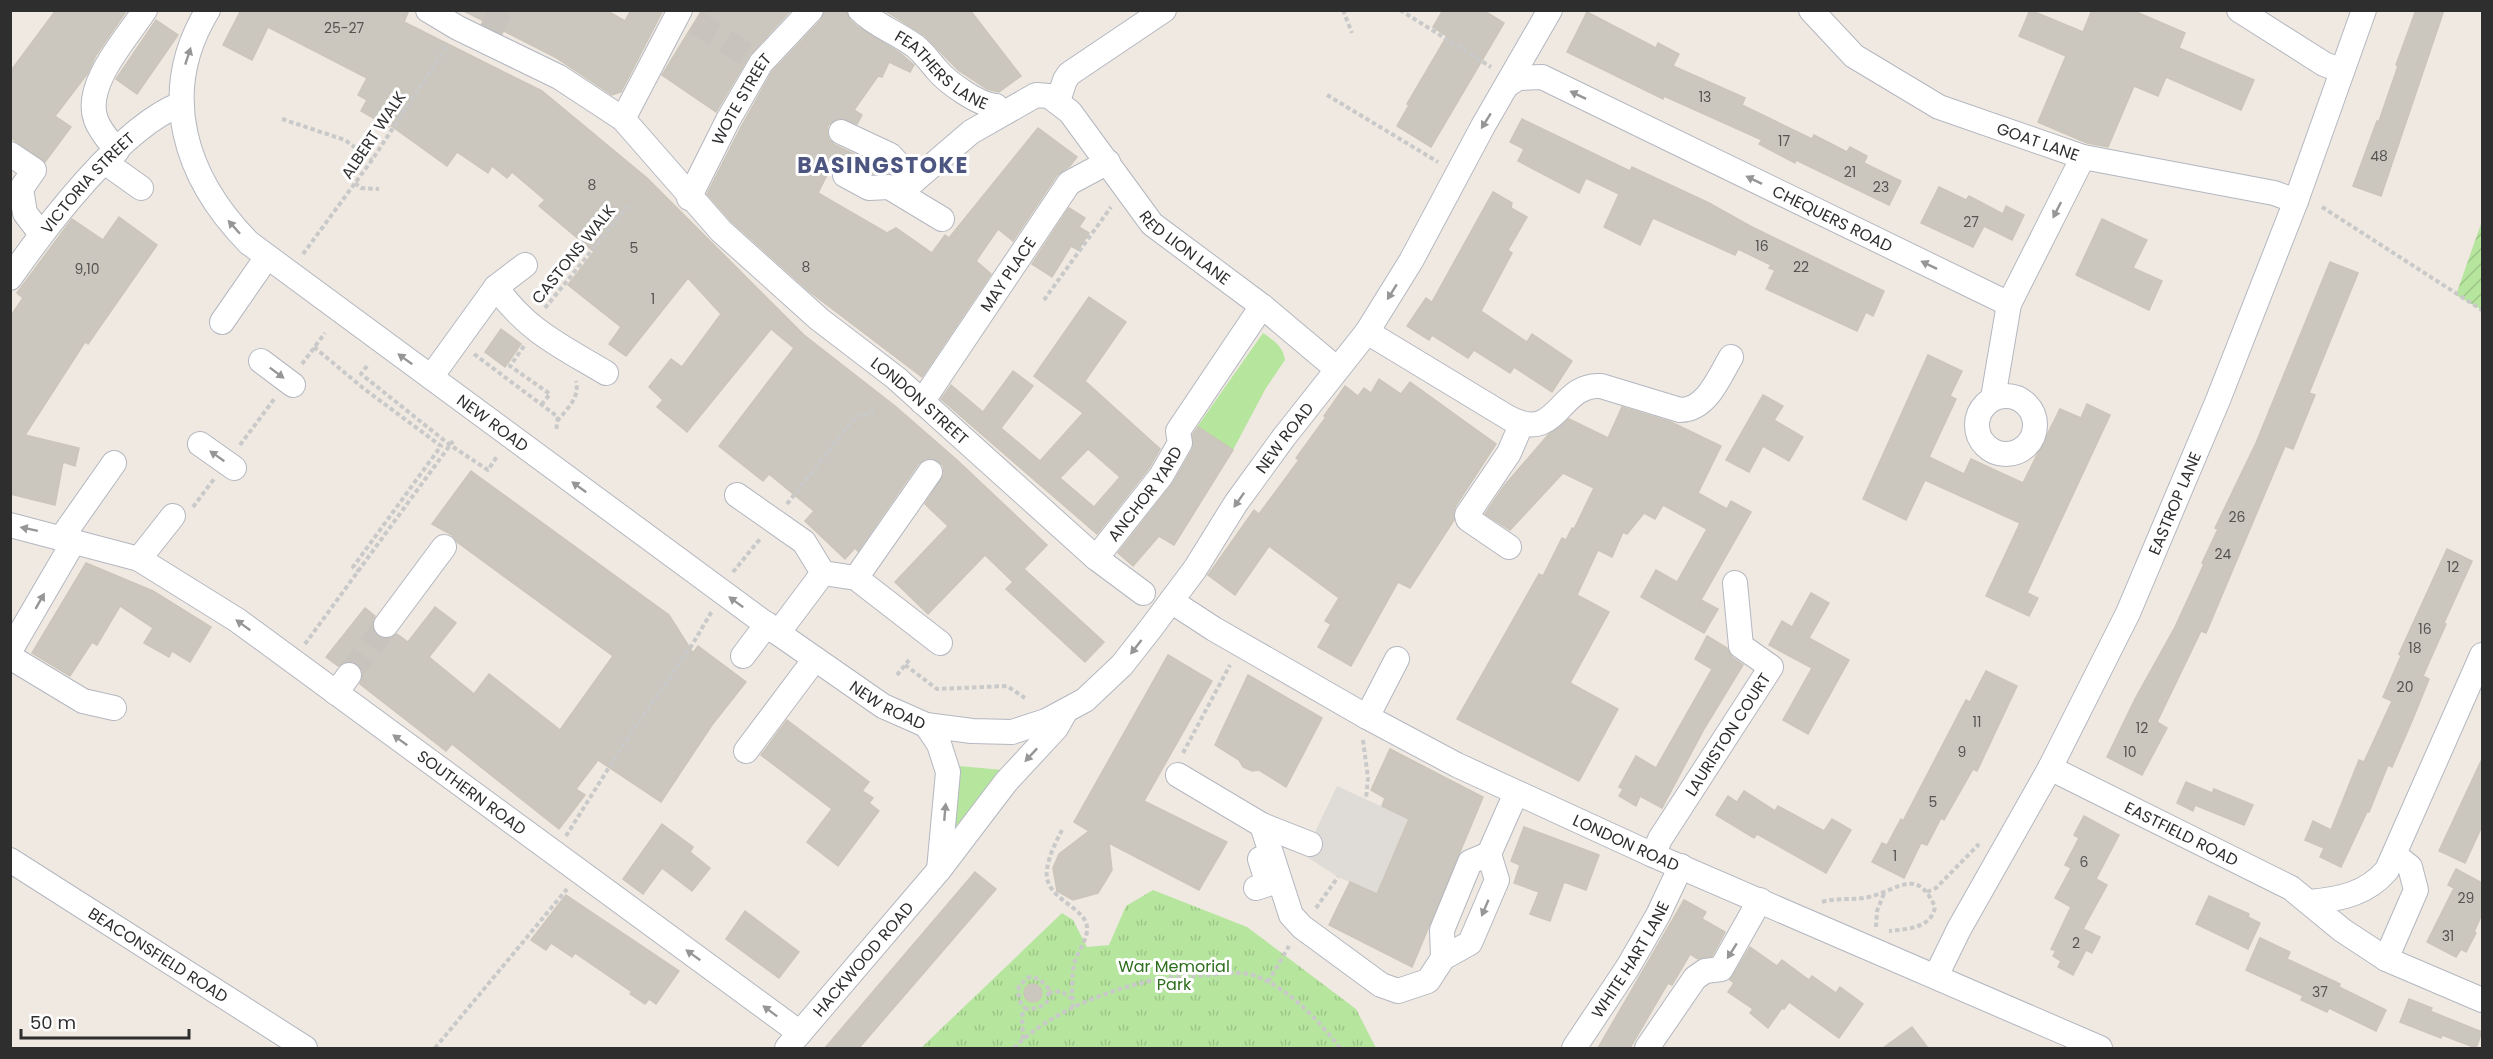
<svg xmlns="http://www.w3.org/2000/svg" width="2493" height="1059" font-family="Poppins,sans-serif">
<defs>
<pattern id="park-tufts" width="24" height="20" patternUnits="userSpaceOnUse" patternTransform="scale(1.5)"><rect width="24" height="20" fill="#b6e59e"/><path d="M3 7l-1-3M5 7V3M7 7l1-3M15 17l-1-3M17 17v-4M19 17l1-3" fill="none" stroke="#9dc588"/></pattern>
<pattern id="garden-furrows" width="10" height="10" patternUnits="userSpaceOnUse" patternTransform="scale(1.5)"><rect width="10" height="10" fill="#b6e59e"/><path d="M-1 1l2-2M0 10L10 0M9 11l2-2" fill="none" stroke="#9dc588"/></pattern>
</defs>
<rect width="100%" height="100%" fill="#efe9e1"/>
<g fill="#b6e59e">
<path d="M1263 333C1274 341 1283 346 1285 360L1266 388 1233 450 1197 427Z"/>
<path d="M959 766 1003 770 951 838 958 794Z"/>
</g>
<path fill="url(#park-tufts)" d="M1153 890 1247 927 1356 1009 1376 1048H921L1062 913 1073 920 1087 947 1109 945 1126 906Z"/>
<path fill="url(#garden-furrows)" d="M2482 221V310L2456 295Z"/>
<path fill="#dfdcd8" d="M1337 786 1409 819 1377 894 1338 877 1304 855Z"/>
<g fill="#cbc7bf" stroke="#cbc5ba" stroke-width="1.5" fill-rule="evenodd">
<path d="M56 10H127L96 55 87 74 55 116 71 127 45 162 10 137V72Z"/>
<path d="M236 10H409L404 22 542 91 647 178 804 335 895 406 957 460 1047 545 1024 569 1104 642 1085 662 1006 589 1013 582 985 555 928 614 895 582 948 526 925 504 944 474 943 465 932 458 925 459 918 464 858 551 855 548 845 559 805 521 814 511 769 474 763 481 719 446 794 348 771 329 687 432 657 407 663 400 649 387 671 359 682 367 721 314 688 278 626 356 609 344 621 327 568 285 594 252 539 206 545 200 512 172 507 178 492 166 488 173 457 152 447 166 390 125 389 127 361 111 367 100 358 95 367 78 268 27 252 60 223 45 240 12Z"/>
<path d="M462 10H606L625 21 631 10H663L621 92 612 95 555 57Z"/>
<path d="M702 10H791L749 56 716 112 662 75Z"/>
<path d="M825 10H846L850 20 858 27 900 53 914 65 910 72 889 62 882 77 878 76 854 110 862 115 857 124 839 118 828 125 827 133 829 140 835 145 881 167 878 173 872 174 851 162 833 163 818 193 887 233 896 228 932 253 945 235 949 238 1038 128 1077 157 1070 166 1057 175 1013 241 998 229 976 261 991 274 922 377 810 292 731 221 707 194 741 127 772 72 821 20Z"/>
<path d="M884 10H970L1021 76 999 92 987 89 958 70 924 35Z"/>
<path d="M1443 10H1483L1504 23 1431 147 1397 126 1409 105 1407 104 1447 36 1433 27Z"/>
<path d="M2030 10 2083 32 2092 10H2132L2185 33 2179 48 2254 80 2241 110 2166 77 2158 96 2134 86 2108 147 2087 143 2038 122 2066 56 2019 36Z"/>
<path d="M2416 10H2444L2381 196 2353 186 2377 121H2379L2398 66 2396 65Z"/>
<path d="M1587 12 1656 48 1658 43 1679 54 1673 66 1745 98 1742 105 1812 139 1814 135 1847 152 1850 147 1867 156 1864 163 1901 181 1889 205 1796 160 1795 163 1759 144 1762 140 1664 96 1663 99 1567 52Z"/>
<path d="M156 20 178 35 137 94 116 79Z"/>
<path d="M1522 119 1630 171 1632 167 1709 203 1750 226 1884 291 1873 316 1866 312 1857 331 1766 289 1775 270 1769 268 1771 265 1738 249 1735 255 1653 218 1640 245 1604 227 1619 194 1586 178 1579 193 1518 161 1524 149 1510 142Z"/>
<path d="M1939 187 1966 200 1969 196 2003 214 2006 206 2024 215 2012 240 1984 226 1973 247 1921 223Z"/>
<path d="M1493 192 1512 203 1511 208 1527 217 1508 250 1512 253 1481 311 1527 342 1532 334 1572 361 1552 392 1514 367 1510 373 1474 350 1468 358 1432 335 1429 340 1407 326 1426 298 1432 302Z"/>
<path d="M1069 208 1085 218 1079 227 1089 233 1078 250 1071 246 1052 277 1032 264Z"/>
<path d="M119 217 157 245 88 344 85 342 25 435 79 448 75 466 63 462 55 505 10 494V317L23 298 17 293 72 219 103 240Z"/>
<path d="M2102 219 2147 240 2133 268 2162 281 2149 310 2076 275Z"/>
<path d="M2330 262 2358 273 2309 393 2315 395 2293 449 2285 446 2206 633 2201 631 2157 722 2167 728 2142 775 2107 757 2135 699 2175 627 2204 564 2202 563 2218 529 2215 528 2256 443Z"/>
<path d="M1089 297 1126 322 1085 381 1160 449 1149 468 1097 534 941 399 951 385 983 412 1013 371 1033 386 1001 428 1040 461 1083 413 1034 376ZM1088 449 1120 477 1094 507 1060 478Z"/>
<path d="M501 329 521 344 505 367 485 352Z"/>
<path d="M1928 355 1962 371 1950 396 1956 399 1929 457 1964 474 1971 459 2023 483 2060 409 2081 418 2087 404 2110 415 2027 593 2038 598 2029 616 1986 596 2020 523 1925 480 1906 520 1863 499Z"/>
<path d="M1379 379 1401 394 1410 382 1496 444 1455 507 1454 520 1410 588 1398 582 1351 666 1318 647 1331 624 1325 621 1339 598 1269 546 1235 595 1208 575 1254 510 1259 514 1299 460 1296 458 1326 417 1324 416 1345 386 1358 396 1364 388 1371 393Z"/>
<path d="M1763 395 1783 406 1774 420 1803 437 1789 461 1763 446 1749 472 1726 460Z"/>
<path d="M1622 407 1671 422 1721 446 1698 493 1727 509 1731 501 1751 512 1701 600 1718 609 1704 633 1641 597 1656 570 1677 582 1707 529 1663 505 1655 519 1644 513 1627 534 1623 532 1612 557 1598 550 1577 595 1609 612 1570 683 1618 709 1579 781 1457 719 1539 574 1543 576 1562 538 1566 540 1572 528 1574 529 1594 488 1563 473 1510 530 1485 514 1504 486 1548 435 1569 419 1608 438Z"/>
<path d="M1198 427 1233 450 1174 545 1159 536 1133 566 1118 553 1173 483 1192 450 1193 434Z"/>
<path d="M471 471 669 615 693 653 698 646 746 682 712 725 661 802 598 760 576 789 585 795 559 829 452 744 446 751 360 684 363 676 358 664 350 661 338 666 326 657 365 608 375 616 372 624 377 636 385 639 397 634 408 642 435 607 456 623 429 657 474 694 489 674 560 730 613 656 457 542 452 535 432 524Z"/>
<path d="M2447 549 2472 561 2444 623 2446 624 2423 676 2429 679 2412 721 2392 767 2388 765 2369 812H2367L2341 867 2320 857 2324 848 2305 840 2313 821 2331 830 2359 760 2364 762 2392 701 2383 697 2401 656 2399 654Z"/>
<path d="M86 563 153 591 211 627 190 662 172 651 169 657 144 643 153 628 120 606 97 645 92 642 70 676 32 653Z"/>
<path d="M1811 593 1829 603 1809 638 1849 660 1808 734 1783 720 1812 668 1769 645 1782 621 1792 627Z"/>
<path d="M1707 636 1727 648 1732 657 1743 665 1704 729 1662 808 1640 796 1636 806 1619 796 1623 789 1619 787 1636 756 1656 768 1712 669 1695 659Z"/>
<path d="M1168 655 1212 681 1144 801 1227 842 1199 890 1109 843 1112 870 1098 893 1073 900 1057 891 1053 868 1059 854 1089 831 1074 822Z"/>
<path d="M1986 671 2017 686 1977 771 1973 769 1944 820 1941 818 1927 845 1921 843 1904 878 1872 862 1882 843 1887 845 1901 819 1903 821 1966 700 1970 702Z"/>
<path d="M1248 675 1322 718 1286 787 1259 770 1252 771 1243 767 1239 760 1215 745Z"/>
<path d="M787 720 869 782 862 791 873 798 869 803 879 811 838 866 807 842 832 809 761 755Z"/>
<path d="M1390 749 1483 797 1412 967 1329 925 1350 882 1377 894 1409 819 1382 806 1385 798 1371 790Z"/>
<path d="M2482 759V826L2465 863 2439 851Z"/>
<path d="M2186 782 2212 793 2214 789 2253 805 2244 825 2195 805 2193 811 2177 803Z"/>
<path d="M1744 791 1775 811 1778 806 1824 831 1832 819 1851 830 1826 873 1757 834 1754 838 1716 815 1728 796 1737 802Z"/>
<path d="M2084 816 2119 835 2096 879 2107 885 2083 929 2100 937 2092 953 2086 950 2073 975 2058 967 2061 961 2053 956 2056 951 2051 949 2071 907 2055 898 2071 868 2065 865 2079 838 2074 835Z"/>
<path d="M662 824 693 847 690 852 710 868 692 891 662 868 643 894 623 879Z"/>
<path d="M1524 827 1599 855 1586 890 1564 882 1550 921 1530 914 1539 892 1514 883 1520 865 1511 861Z"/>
<path d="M2456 869 2482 883V914L2474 932 2476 933 2466 952 2461 949 2456 957 2427 942 2454 888 2448 885Z"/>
<path d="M975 872 996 889 859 1048H825Z"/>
<path d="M566 895 679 971 656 1004 649 999 645 1004 630 994 632 992 575 953 572 957 551 943 546 950 531 940Z"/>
<path d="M2209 896 2249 914 2248 917 2260 923 2248 949 2196 924Z"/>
<path d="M1684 900 1706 912 1702 919 1725 932 1712 956 1698 959 1690 954 1672 985 1668 983 1630 1048H1598Z"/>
<path d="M745 911 799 952 779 978 726 939Z"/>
<path d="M2260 938 2290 952 2287 959 2340 984 2339 987 2386 1010 2376 1031 2329 1008 2327 1012 2301 1000 2303 996 2246 970Z"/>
<path d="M1750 947 1777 966 1782 960 1809 980 1812 976 1836 993 1840 987 1863 1004 1839 1038 1789 1002 1784 1009 1782 1008 1768 1028 1750 1013 1753 1009 1728 992 1734 983 1730 980Z"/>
<circle cx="1033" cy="993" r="9"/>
<path d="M2409 999 2432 1008 2430 1011 2482 1032 2476 1048 2442 1035 2441 1038 2400 1022Z"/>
<path d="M1912 1027 1928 1048H1883Z"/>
</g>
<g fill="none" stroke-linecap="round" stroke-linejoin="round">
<g stroke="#c8c4bd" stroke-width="24" stroke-dasharray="24 12" stroke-linecap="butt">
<path d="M695 22 752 58"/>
<path d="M491 31 500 10"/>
<path d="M349 675 386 625"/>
</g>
<defs>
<g id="minor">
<path id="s1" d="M208 10C157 93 185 178 249 243L778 633 883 706 926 725 972 731 1012 732 1046 721 1085 700 1122 665 1151 628 1195 569 1236 503 1284 437 1367 332 1411 261 1483 126 1550 10"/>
<path id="s2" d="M428 10 458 28 559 77 623 119 721 231 819 319 896 378 1096 558 1143 593"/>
<path id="s3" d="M860 10C876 26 896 32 915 46 923 52 930 62 937 70 948 83 979 105 996 106"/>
<path id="s4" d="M1811 10 1854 56 1939 107 2083 157 2274 193 2296 201"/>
<path d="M2239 10 2324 64 2342 71"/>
<path id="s5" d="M1509 84 1518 78 1542 77 2009 304 2083 157"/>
<path d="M1058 101 1065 80 1069 74 1164 10"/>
<path d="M623 119 680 10"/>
<path d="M841 132 890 155 914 181"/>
<path d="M117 151C110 142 100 131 96 120 83 85 126 39 145 10"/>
<path d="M10 154 34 170 21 189 25 213 41 234"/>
<path d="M106 163 141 188"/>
<path d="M845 175 869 188 889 187 942 219"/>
<path id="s6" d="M900 193 971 132 1036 95 1049 96 1070 112 1152 224 1262 306 1337 369"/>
<path id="s7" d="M689 198 728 120 761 63 811 10"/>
<path id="s8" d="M10 278C47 225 121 127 181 104"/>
<path d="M496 287C527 331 561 346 606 373"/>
<path d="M222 322 267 257"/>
<path d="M1367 332 1509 418C1559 444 1558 383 1601 386L1680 410C1707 410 1719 377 1731 357"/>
<path d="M261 361 293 385"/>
<path d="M431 377 496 287 525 265"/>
<circle cx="2006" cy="425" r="29"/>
<path d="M1993 398 2009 304"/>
<path id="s9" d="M922 402 1069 183 1108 162"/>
<path d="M200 444 234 468"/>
<path d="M737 495 804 542 823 573 856 578 940 643"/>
<path id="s10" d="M10 525 139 559 237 620 800 1033"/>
<path d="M62 537 114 463"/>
<path d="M1509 547 1468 519 1467 515 1509 453 1521 425"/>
<path id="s11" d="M1096 558 1161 476 1180 443 1178 431 1262 306"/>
<path d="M139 559 173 516"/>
<path d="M856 578 930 472"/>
<path id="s12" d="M1171 601 1214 629 1367 717 1457 765 1653 855 2100 1048"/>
<path d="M386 625 444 547"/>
<path d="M778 633 823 573"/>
<path d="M10 651 74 541"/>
<path d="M743 656 767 624"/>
<path d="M10 657 83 701 114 708"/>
<path d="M336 693 349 675"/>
<path d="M1367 717 1397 659"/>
<path d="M926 725 939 744 948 772 939 870"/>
<path d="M746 751 815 659"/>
<path id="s13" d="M2050 768 2291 888 2342 930 2386 959 2482 1000"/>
<path d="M1178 775 1262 825 1291 915 1302 927 1381 985 1398 991 1428 981 1443 958 1470 943 1497 880 1489 854"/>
<path d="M1262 825 1310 844"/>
<path id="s14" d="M1653 855 1660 839 1771 667 1741 646 1735 583"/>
<path id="s15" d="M10 860 305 1048"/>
<path d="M1256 888 1268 884 1260 859"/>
<path d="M2310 902C2340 899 2367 894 2387 870L2482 655"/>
<path d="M1443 958 1442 930 1470 862 1489 854 1516 793"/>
<path d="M2386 959 2416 890 2410 867 2395 855"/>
<path id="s16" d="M1936 976 1959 929 2050 768 2128 613 2218 400 2296 201 2364 10"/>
<path id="s17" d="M787 1048 939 870 1006 782 1056 728 1064 714"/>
<path id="s18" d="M1574 1048 1628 967 1658 915 1681 866"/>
<path d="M1647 1048 1695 978 1705 971 1721 969 1760 900"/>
</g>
</defs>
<use href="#minor" stroke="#b4b7c1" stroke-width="26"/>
<g stroke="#c9c9c9" stroke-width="4" stroke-dasharray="4.5 3" stroke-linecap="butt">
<path d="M1343 10 1352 33"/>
<path d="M1400 10 1491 67"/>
<path d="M1327 95 1438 162"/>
<path d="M282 119 345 140 372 160"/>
<path d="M355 183 361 188 379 189"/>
<path d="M2322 207 2482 310"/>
<path d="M303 254 372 160 447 46"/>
<path d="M1044 300 1111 207"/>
<path d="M545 308 628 206"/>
<path d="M524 346 510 366 550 394 541 405"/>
<path d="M314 347 363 388 441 446 353 567 359 571"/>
<path d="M474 354 558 417 556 431"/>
<path d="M302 364 325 333"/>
<path d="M367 366 361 374 450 445 488 470 498 455"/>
<path d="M557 421C567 409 580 398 576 381"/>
<path d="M240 445 275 398"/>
<path d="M787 504 856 416 870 414 874 409"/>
<path d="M193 507 214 479"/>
<path d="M733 572 760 539"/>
<path d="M305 644 453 441"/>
<path d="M905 665 937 689 1007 686 1025 698"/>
<path d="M897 675 909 660"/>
<path d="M1363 740 1368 778 1366 799"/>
<path d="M1183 753 1230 665"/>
<path d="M1062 830C1056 842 1049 855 1047 869 1042 901 1090 906 1087 931 1086 941 1078 952 1075 961 1071 976 1072 993 1073 1007"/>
<path d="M566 836 625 742 692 645 712 611"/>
<path d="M1927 892 1936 888 1979 844"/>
<path d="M1822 902C1838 897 1853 901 1869 897 1900 889 1917 867 1935 907 1931 929 1906 929 1889 931"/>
<path d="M1316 908 1338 877"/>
<path d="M1876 927 1877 911 1885 891"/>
<path d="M1268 982 1289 946"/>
<path d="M1048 993 1061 991 1072 999"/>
<path d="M1023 1039 1022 1015 1026 1009C1018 1002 1018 995 1019 986L1029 977 1039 979 1049 989 1047 1002 1038 1008 1026 1009"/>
<path d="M435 1048 567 889"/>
<path d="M1014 1048C1050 1011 1116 986 1166 978 1180 976 1194 976 1208 975 1221 974 1240 971 1253 975 1289 988 1318 1020 1340 1048"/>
</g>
<use href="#minor" stroke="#fff" stroke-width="24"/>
</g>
<defs><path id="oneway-solid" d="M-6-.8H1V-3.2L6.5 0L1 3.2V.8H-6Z" transform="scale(1.5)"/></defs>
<g fill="#969696">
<use href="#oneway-solid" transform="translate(188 56) rotate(-72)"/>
<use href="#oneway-solid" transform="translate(1578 95) rotate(-154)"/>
<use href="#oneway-solid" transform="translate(1486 121) rotate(122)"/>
<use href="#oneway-solid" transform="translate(1754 180) rotate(-154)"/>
<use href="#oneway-solid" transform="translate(2057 210) rotate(117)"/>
<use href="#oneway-solid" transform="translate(234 227) rotate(-132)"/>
<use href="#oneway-solid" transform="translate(1929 265) rotate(-154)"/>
<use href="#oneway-solid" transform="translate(1392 292) rotate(122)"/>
<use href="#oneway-solid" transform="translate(405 359) rotate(-144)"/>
<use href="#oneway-solid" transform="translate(277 373) rotate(37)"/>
<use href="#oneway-solid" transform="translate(217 456) rotate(-145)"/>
<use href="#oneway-solid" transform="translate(579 487) rotate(-144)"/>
<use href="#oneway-solid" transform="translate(1239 500) rotate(125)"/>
<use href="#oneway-solid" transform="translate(29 529) rotate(-168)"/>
<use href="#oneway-solid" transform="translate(40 601) rotate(-60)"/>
<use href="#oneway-solid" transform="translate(736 602) rotate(-144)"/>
<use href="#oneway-solid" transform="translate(243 625) rotate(-144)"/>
<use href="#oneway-solid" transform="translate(1136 647) rotate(128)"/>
<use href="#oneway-solid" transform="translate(400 740) rotate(-144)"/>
<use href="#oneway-solid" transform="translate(1031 755) rotate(133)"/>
<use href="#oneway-solid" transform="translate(945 812) rotate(-85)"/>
<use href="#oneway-solid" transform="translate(1485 908) rotate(113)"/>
<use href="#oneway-solid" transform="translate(1732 951) rotate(122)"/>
<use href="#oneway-solid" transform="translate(693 955) rotate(-144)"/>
<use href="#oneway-solid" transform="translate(770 1011) rotate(-143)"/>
</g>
<g text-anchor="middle" stroke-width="6" stroke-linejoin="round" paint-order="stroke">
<g font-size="14" fill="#555452">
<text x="344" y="33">25-27</text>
<text x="1705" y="102">13</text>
<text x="1784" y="146">17</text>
<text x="2379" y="161">48</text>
<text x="1850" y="177">21</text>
<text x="592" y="190">8</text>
<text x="1881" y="192">23</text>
<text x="1971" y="227">27</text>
<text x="1762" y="251">16</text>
<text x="634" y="253">5</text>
<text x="806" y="272">8</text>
<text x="1801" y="272">22</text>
<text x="87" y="274">9,10</text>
<text x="653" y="304">1</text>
<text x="2237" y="522">26</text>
<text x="2223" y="559">24</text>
<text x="2453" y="572">12</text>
<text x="2425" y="634">16</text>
<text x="2415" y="653">18</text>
<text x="2405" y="692">20</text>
<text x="1977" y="727">11</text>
<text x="2142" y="733">12</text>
<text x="1962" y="757">9</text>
<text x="2130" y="757">10</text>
<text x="1933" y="807">5</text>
<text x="1895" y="861">1</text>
<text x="2084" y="867">6</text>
<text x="2466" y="903">29</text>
<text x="2448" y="941">31</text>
<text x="2076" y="948">2</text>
<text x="2320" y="997">37</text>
</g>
<g font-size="16" fill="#2e2e2e" stroke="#fff">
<text dy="6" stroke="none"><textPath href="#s3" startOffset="102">FEATHERS LANE</textPath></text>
<text dy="6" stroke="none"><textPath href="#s7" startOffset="112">WOTE STREET</textPath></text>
<text transform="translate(373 135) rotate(-56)" y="6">ALBERT WALK</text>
<text dy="6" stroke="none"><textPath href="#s4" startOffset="267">GOAT LANE</textPath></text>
<text dy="6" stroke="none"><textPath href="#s8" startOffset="123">VICTORIA STREET</textPath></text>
<text dy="6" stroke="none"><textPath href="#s5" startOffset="358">CHEQUERS ROAD</textPath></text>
<text dy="6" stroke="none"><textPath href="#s6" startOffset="387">RED LION LANE</textPath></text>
<text transform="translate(573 254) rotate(-51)" y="6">CASTONS WALK</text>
<text dy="6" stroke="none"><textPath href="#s9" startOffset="154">MAY PLACE</textPath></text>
<text dy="6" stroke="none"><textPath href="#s2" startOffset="634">LONDON STREET</textPath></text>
<text dy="6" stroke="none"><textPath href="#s1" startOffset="560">NEW ROAD</textPath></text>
<text dy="6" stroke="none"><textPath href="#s1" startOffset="1586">NEW ROAD</textPath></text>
<text dy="6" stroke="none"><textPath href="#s11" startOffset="81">ANCHOR YARD</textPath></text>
<text dy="6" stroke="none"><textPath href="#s16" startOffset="530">EASTROP LANE</textPath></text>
<text dy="6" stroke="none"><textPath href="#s1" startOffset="1046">NEW ROAD</textPath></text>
<text dy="6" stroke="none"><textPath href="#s14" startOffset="142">LAURISTON COURT</textPath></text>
<text dy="6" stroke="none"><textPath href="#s10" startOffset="540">SOUTHERN ROAD</textPath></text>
<text dy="6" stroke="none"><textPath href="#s13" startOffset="147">EASTFIELD ROAD</textPath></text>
<text dy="6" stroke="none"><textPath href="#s12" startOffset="516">LONDON ROAD</textPath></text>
<text dy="6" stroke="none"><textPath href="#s15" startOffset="176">BEACONSFIELD ROAD</textPath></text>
<text dy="6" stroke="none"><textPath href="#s17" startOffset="117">HACKWOOD ROAD</textPath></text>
<text dy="6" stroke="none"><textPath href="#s18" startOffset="105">WHITE HART LANE</textPath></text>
</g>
<g font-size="16" fill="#2c6e1b" stroke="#fff">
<text x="1174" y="972">War Memorial<tspan x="1174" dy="18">Park</tspan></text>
</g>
<g font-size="22" font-weight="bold" letter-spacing="1.5" fill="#4d5680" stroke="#fff">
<text x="883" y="173">BASINGSTOKE</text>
</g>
</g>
<rect width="2493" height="1059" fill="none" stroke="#2e2e2e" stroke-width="24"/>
<path d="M21 1029v9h168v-9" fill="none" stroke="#2e2e2e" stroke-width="3"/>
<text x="30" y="1029" font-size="18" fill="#2e2e2e" stroke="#ffffff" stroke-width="4.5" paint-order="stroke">50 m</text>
</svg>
